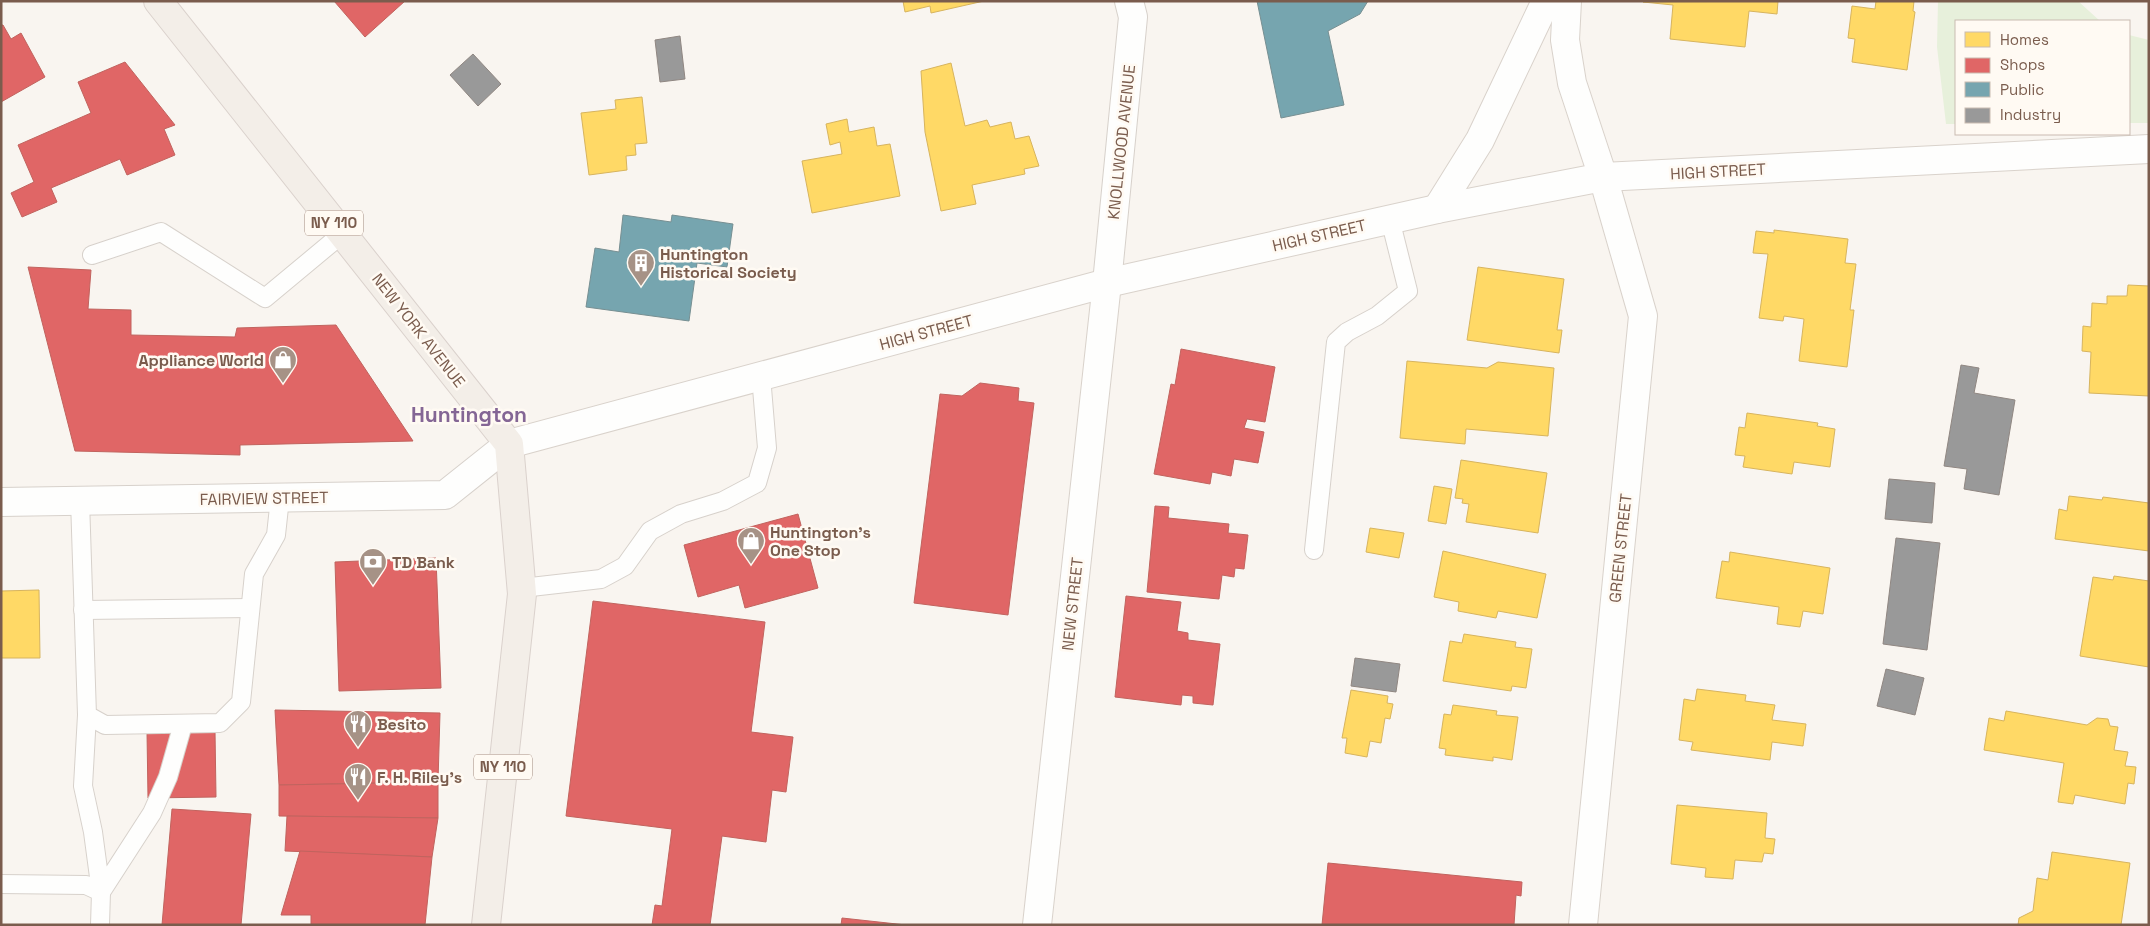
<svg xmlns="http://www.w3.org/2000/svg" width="2150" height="926" font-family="'Space Grotesk',sans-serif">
<rect width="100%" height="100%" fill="#f9f5f0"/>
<g fill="#e7f0db">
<path d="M1938 1H2078L2100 21H1956V124H1946L1937 47Z"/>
<path d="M2129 35 2149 40V123H2129Z"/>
</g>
<g fill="#ffd966" stroke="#d7b45e">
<path d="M903 1H984L931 13 930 6 905 12Z"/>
<path d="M1778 1 1777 14 1749 11 1745 47 1670 39 1673 5 1643 2Z"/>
<path d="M1876 1H1914L1913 11 1915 12 1907 70 1852 62 1855 39 1848 38 1852 6 1875 9Z"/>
<path d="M951 63 965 126 987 120 990 127 1011 122 1015 139 1029 136 1039 166 1024 169 1025 174 972 185 976 204 941 211 925 132 921 71Z"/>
<path d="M642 97 647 143 635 144 636 155 626 156 627 170 589 175 581 113 616 109 615 100Z"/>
<path d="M847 119 849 132 874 127 877 146 890 144 900 196 812 213 802 161 842 154 840 142 830 145 826 124Z"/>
<path d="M1774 230 1848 239 1845 263 1856 264 1850 310H1854L1847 367 1799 361 1804 319 1784 316 1783 321 1759 318 1768 254 1753 253 1756 231 1774 233Z"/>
<path d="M1478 267 1564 279 1557 330H1562L1559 353 1467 340Z"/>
<path d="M2128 285 2149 286V396L2089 393 2091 352 2082 351 2083 326 2091 327 2092 303 2107 304V296H2127Z"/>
<path d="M1407 361 1487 368 1498 362 1554 368 1548 436 1466 429 1465 444 1400 438Z"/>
<path d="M1747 413 1818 423 1817 426 1835 429 1830 467 1794 462 1792 474 1743 467 1745 456 1735 455 1739 427 1745 428Z"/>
<path d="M1461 460 1547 473 1538 533 1466 522 1469 504 1462 503 1463 499 1455 498Z"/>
<path d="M1434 486 1452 489 1446 524 1428 521Z"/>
<path d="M2069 496 2102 500 2103 497 2149 503V551L2055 539 2059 509 2067 511Z"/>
<path d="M1370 528 1404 533 1399 558 1366 552Z"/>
<path d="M1443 551 1546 574 1537 618 1498 611 1496 618 1458 611 1459 602 1434 597Z"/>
<path d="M1730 552 1830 568 1823 614 1803 611 1800 627 1777 624 1779 607 1716 598 1722 561 1729 562Z"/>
<path d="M2114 576 2149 581V667L2080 656 2093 577 2113 580Z"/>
<path d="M39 590 40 658H1V591Z"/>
<path d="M1464 634 1516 642 1515 647 1532 649 1526 688 1512 686 1511 691 1443 681 1450 641 1462 643Z"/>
<path d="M1697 689 1746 695 1745 701 1775 705 1772 720 1806 724 1803 746 1772 742 1770 760 1691 750 1693 742 1679 740 1684 699 1695 701Z"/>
<path d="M1351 690 1388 696 1387 703 1393 704 1390 719 1385 718 1381 743 1370 741 1367 757 1345 753 1347 738H1342Z"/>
<path d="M1453 705 1497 711 1496 715 1518 717 1512 760 1493 757V761L1445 755 1446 749 1439 748 1444 714 1451 715Z"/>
<path d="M2006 711 2087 725 2097 718 2108 719 2110 726 2118 727 2114 750 2128 752 2125 766 2136 767 2134 784 2128 783 2125 804 2075 795 2073 804 2058 802 2064 763 1984 750 1989 718 2004 721Z"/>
<path d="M1677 805 1767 813 1765 838 1775 839 1773 854 1764 853 1762 862 1735 860 1733 879 1705 877 1706 868 1671 864Z"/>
<path d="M2052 852 2130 863 2121 925H2018L2019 918 2033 911 2037 878 2048 880Z"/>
</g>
<g fill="#e06666" stroke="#c1635e">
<path d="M334 1H405L365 37Z"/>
<path d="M1 25H3L11 39 21 33 45 77 1 102Z"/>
<path d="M125 62 175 125 164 129 175 155 127 175 120 159 51 188 57 202 22 217 11 193 34 182 18 145 91 113 78 82Z"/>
<path d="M28 267 91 270 88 309 131 310V335L235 337 237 328 336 325 413 441 240 445V455L75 451Z"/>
<path d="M1181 349 1275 367 1265 422 1247 419 1244 428 1264 432 1258 463 1234 459 1231 476 1212 472 1210 484 1154 474 1171 384 1175 385Z"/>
<path d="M980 383 1019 388 1018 401 1034 403 1008 615 914 603 940 394 962 396Z"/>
<path d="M1155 506 1169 507 1168 518 1229 524 1228 533 1248 535 1244 569 1235 568 1234 577 1222 575 1219 599 1147 592Z"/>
<path d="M798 514 818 588 745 608 739 585 698 597 684 545Z"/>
<path d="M436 558 441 688 339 691 335 562Z"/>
<path d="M1126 596 1181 602 1177 631 1188 633V640L1220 644 1213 705 1193 703V696L1182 695 1181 705 1115 697Z"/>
<path d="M593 601 765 622 751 732 793 737 786 792 772 790 766 842 722 836 710 925H652L655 905 662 906 672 829 566 816Z"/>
<path d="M275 710 440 713 438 782 279 785Z"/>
<path d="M215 731 216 797 148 798 147 732Z"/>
<path d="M438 782V818L279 816V785Z"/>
<path d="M172 809 251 814 241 925H162Z"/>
<path d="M287 816 438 818 432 857 285 851Z"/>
<path d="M300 851 432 857 425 925H311V915H281Z"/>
<path d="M1328 863 1522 882 1521 896 1516 895 1514 925H1322Z"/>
<path d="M842 918 906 925H841Z"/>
</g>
<g fill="#76a5af" stroke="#778f92">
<path d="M1257 1H1368L1360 14 1328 31 1344 105 1281 118Z"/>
<path d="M623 215 671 222 672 215 733 224 727 267 697 263 689 321 586 307 595 248 619 252Z"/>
</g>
<g fill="#999" stroke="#908782">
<path d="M680 36 685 79 660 82 655 40Z"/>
<path d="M473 54 501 84 478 106 450 75Z"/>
<path d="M1961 365 1979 368 1974 393 2015 400 1999 495 1964 489 1967 469 1944 466Z"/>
<path d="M1889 479 1935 483 1932 523 1885 519Z"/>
<path d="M1896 538 1940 543 1927 650 1883 644Z"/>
<path d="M1355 658 1400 664 1396 692 1351 686Z"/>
<path d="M1886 669 1924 678 1915 715 1877 706Z"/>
</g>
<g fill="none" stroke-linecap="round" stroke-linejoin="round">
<defs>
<g id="lane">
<path d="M92 255 161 232 265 298 342 234"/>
<path d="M80 500 87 715 105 725 220 723 241 702 254 574 276 535 280 498"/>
<path d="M1314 550 1336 342 1347 332 1377 316 1408 291 1390 219"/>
<path d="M522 588 601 579 625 566 650 531 681 514 723 501 757 483 767 448 761 376"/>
<path d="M83 610 250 608"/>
<path d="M87 715 83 786 93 832 101 892 152 813 168 777 183 724"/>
<path d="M1 884 86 885 101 892 100 925"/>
</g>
<g id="street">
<path d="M1107 283 1133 17 1129 1"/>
<path d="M1 502 445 495 509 444"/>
</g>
<g id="secondary">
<path d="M1567 1 1565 40 1572 83 1603 177 1643 316 1583 925"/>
<path d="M1437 209 1480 140 1546 1"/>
<path d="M509 444 1107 283 1437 209 1603 177 2149 149"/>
<path d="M1037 925 1107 283"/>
</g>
<path id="primary" d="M158 1 509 444 522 594 486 925"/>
</defs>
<use href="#lane" stroke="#d7d1cb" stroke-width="20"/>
<use href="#street" stroke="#d7d1cb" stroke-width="30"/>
<use href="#secondary" stroke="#d9d2cb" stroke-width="30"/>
<use href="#primary" stroke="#dad1cc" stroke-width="30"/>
<use href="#lane" stroke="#fefefd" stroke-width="18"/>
<use href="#street" stroke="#fefefd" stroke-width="28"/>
<use href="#secondary" stroke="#fefefd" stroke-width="28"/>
<use href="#primary" stroke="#f3eee8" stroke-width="28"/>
</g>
<defs>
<symbol id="building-pin" viewBox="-11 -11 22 30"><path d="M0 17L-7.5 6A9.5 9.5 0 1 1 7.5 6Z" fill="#a69286" stroke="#fffaf3"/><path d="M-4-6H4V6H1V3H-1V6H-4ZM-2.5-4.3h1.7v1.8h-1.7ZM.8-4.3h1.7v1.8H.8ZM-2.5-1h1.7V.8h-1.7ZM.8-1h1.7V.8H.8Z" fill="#fff"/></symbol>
<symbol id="shop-pin" viewBox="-11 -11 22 30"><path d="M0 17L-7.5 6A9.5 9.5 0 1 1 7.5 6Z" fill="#a69286" stroke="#fffaf3"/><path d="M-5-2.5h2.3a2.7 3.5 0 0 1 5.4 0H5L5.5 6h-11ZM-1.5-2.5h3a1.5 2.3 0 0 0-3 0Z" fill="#fff"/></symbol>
<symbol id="bank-pin" viewBox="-11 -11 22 30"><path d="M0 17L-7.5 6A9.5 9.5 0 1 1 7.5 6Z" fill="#a69286" stroke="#fffaf3"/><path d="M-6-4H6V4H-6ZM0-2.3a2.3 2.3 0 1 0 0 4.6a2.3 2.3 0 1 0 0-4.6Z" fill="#fff"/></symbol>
<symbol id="restaurant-pin" viewBox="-11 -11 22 30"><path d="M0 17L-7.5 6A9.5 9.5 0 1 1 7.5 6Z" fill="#a69286" stroke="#fffaf3"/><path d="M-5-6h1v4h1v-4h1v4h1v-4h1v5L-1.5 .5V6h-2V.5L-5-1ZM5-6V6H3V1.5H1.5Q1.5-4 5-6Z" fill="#fff"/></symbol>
</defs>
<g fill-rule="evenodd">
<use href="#building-pin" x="625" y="247" width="32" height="43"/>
<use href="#shop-pin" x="267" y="344" width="32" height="43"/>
<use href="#shop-pin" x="735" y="525" width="32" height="43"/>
<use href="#bank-pin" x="357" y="546" width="32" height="43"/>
<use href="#restaurant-pin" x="342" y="708" width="32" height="43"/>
<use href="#restaurant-pin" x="342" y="761" width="32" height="43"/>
</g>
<g text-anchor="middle" stroke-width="5" stroke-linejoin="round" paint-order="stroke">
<g fill="#fffaf3" stroke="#a28b7f" stroke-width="1">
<rect x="305" y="210.5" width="58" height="25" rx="4"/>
<rect x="474" y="754.5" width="58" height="25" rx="4"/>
</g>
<g font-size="15" font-weight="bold" fill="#7a5c4d">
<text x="334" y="228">NY 110</text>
<text x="503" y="772">NY 110</text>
</g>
<g font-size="16" fill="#7a5c4d" stroke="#fffaf3">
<text transform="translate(1121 142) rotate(-84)" y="6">KNOLLWOOD AVENUE</text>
<text transform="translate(1718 171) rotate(-3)" y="6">HIGH STREET</text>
<text transform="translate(1319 235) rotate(-13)" y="6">HIGH STREET</text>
<text transform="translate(419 330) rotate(52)" y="6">NEW YORK AVENUE</text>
<text transform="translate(926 332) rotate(-15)" y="6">HIGH STREET</text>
<text transform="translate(264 498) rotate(-1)" y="6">FAIRVIEW STREET</text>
<text transform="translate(1620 548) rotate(-84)" y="6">GREEN STREET</text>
<text transform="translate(1072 604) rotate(-84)" y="6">NEW STREET</text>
</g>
<g font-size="16" font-weight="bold" fill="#7a5c4d" stroke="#fffaf3" text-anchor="start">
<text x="660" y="260">Huntington<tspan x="660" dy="18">Historical Society</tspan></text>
<text x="264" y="366" text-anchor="end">Appliance World</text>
<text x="770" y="538">Huntington's<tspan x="770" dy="18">One Stop</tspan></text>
<text x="392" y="568">TD Bank</text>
<text x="377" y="730">Besito</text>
<text x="377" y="783">F. H. Riley's</text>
</g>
<g font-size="21" font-weight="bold" fill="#846695" stroke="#fffaf3">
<text x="469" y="422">Huntington</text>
</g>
</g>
<rect width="2150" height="926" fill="none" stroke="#7a5c4d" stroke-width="5"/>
<rect x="1955" y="20" width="175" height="115" fill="#fffaf3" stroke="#cabbb1"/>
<rect x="1965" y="32" width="25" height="15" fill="#ffd966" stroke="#cabbb1"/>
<text x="2000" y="45" font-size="15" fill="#7a5c4d">Homes</text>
<rect x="1965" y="58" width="25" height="15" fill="#e06666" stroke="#cabbb1"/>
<text x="2000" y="70" font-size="15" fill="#7a5c4d">Shops</text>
<rect x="1965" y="82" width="25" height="15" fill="#76a5af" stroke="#cabbb1"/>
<text x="2000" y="95" font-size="15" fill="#7a5c4d">Public</text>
<rect x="1965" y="108" width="25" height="15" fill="#999999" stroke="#cabbb1"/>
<text x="2000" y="120" font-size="15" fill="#7a5c4d">Industry</text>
</svg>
